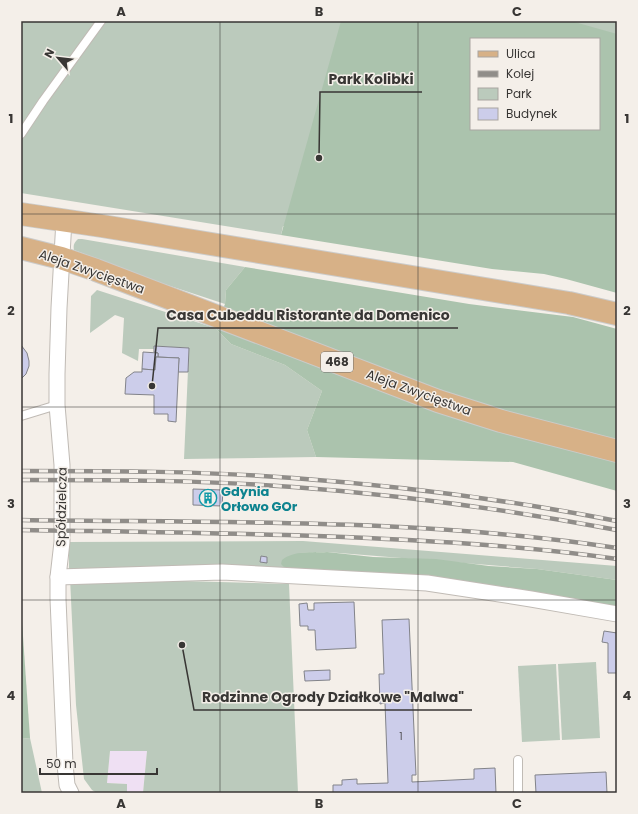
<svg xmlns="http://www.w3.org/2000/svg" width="638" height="814" font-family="Poppins,sans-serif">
<rect width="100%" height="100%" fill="#f4efe9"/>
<path fill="#efe0f3" d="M110 751H147L143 793H127V784L107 783Z"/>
<g fill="#bbcabc" fill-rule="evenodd">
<path d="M21 21H617V286L283 226 281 235 21 193ZM471 39H599V129H471Z"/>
<path d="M78 239H82L245 267 226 290 225 304 152 280 74 250C73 245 74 243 78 239Z"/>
<path d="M97 290 215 328 231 344 285 365 322 391 307 430 316 457 184 459 189 348 154 346V349H139L138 361 122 353 124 318 115 315 90 333 91 296Z"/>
<path d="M303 541 617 566V580L537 569 327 552 300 553 310 570 69 574V542Z"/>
<path d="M70 578 289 584 298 793H143L147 751H110L107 783 127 784V793H97L92 790 84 779 76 705Z"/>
<path d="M596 662 600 738 562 740 558 664Z"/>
<path d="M556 664 560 740 522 742 518 666Z"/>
<path d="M30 738 42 793H21V739Z"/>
</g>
<g fill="#abc3ad" fill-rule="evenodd">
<path d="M341 21H571L617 34V293L566 279 544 274 492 269 281 235ZM471 39H599V129H471Z"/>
<path d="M245 267 469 304 573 317 617 329V491L513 462 316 457 307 430 322 391 285 365 231 344 215 328 225 304 226 290Z"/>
<path d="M327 552 373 557 436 559 489 566 537 569 617 580V611L284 567 281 564 282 560C294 550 312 553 327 552Z"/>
<path d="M21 622H22L30 738 21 739Z"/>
</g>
<g fill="#cccdea" stroke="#828389">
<path d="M21 345 27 353 29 361V366L26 374 21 379Z"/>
<path d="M154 346 189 348 188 372H178L179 358 158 357V353L154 352Z"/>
<path d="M143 352 158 353V357H156L155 370 142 369Z"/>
<path d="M156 357 179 358 176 422 168 421V414H154V395L125 394 126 378 134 372H142V369L155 370Z"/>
<path d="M193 489 223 490 222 506 193 505Z"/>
<path d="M261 556 267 557V563L260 562Z"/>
<path d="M354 602 356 648 316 650 315 630H308V626H300L299 604 307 603 308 610H314V603Z"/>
<path d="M409 619 416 775H412V782L474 779V769L495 768 496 793H333V785H342V780L357 779V784L388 783 385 703 380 704 379 674H384L382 620Z"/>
<path d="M604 631 617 633V673H608V643L602 642Z"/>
<path d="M330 670V680L305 681 304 671Z"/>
<path d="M606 772 607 793H536L535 775Z"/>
</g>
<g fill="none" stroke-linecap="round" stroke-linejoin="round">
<defs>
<g id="lane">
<path d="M21 134 43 101 101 21"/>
<path d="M21 416 57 405"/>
<path d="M518 760V793"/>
</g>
<g id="street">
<path d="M64 220 59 308 57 374V405L62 465V542L58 577V599L65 764 67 785 71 793"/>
<path d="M58 577 222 572 427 583 531 599 617 614"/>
</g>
<g id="primary">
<path d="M21 214 102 226 569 303 617 314"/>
<path d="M21 248 61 258 96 270 438 401 501 421 617 451"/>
</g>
</defs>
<use href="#lane" stroke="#c0bbb5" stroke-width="10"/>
<use href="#street" stroke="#c0bbb5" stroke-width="17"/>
<use href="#primary" stroke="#cbcbca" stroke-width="24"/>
<use href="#lane" stroke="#fff" stroke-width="8"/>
<use href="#street" stroke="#fff" stroke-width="15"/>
<use href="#primary" stroke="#d7b187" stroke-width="22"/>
<defs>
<g id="rail">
<path d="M21 471C112 471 203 471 293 478 402 486 510 500 617 521"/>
<path d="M21 480C112 480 203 480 293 487 402 495 510 510 617 530"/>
<path d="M21 520C220 523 420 518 617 548"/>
<path d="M21 530C137 532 252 533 368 538 451 542 534 547 617 559"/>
</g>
</defs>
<use href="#rail" stroke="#908d89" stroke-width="4.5"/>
<use href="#rail" stroke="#f4efe9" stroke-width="3" stroke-dasharray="9" stroke-linecap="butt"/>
</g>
<path fill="none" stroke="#383634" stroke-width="1" stroke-opacity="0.55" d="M220 21V793M418 21V793M21 214H617M21 407H617M21 600H617"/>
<defs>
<symbol id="building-ring" viewBox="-11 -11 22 22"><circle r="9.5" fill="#f4efe9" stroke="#0f9aa8" stroke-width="1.5"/><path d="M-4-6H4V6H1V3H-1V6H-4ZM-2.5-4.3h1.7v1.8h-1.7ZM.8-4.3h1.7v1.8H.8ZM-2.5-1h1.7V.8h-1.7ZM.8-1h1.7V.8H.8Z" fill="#0f9aa8"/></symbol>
</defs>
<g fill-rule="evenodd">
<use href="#building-ring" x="198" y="488" width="20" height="20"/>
</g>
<g text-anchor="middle" stroke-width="3" stroke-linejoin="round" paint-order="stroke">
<g font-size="11" fill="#5d5c62">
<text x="401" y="740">1</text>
</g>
<rect fill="#f4efe9" stroke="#706e6a" stroke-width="1" x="321" y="352" width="32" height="20" rx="3"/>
<g font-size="12" font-weight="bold" fill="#383634">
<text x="337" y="366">468</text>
</g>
<g font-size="13" fill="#383634" stroke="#f4efe9">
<text transform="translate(92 271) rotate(19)" y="5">Aleja Zwycięstwa</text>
<text transform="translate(419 392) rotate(20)" y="5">Aleja Zwycięstwa</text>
<text transform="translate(61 507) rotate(-89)" y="5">Spółdzielcza</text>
</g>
<g font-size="13" font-weight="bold" fill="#0d838f" stroke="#f4efe9" text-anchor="start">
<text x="221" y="496">Gdynia<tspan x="221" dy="15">Orłowo GOr</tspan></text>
</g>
</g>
<path fill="none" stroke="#383634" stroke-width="1.5" d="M319 158L320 92H422M152 386L158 328H458M182 645L194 710H472"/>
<g fill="#383634" stroke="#f4efe9" stroke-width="1.5">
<circle cx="319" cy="158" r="4"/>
<circle cx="152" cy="386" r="4"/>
<circle cx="182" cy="645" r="4"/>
</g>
<g font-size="14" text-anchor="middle" font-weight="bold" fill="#383634" stroke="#f4efe9" stroke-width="3" stroke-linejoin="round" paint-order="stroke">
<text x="371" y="84">Park Kolibki</text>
<text x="308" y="320">Casa Cubeddu Ristorante da Domenico</text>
<text x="333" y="702">Rodzinne Ogrody Działkowe "Malwa"</text>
</g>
<rect width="638" height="814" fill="none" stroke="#f4efe9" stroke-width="44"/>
<rect x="470" y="38" width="130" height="92" fill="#f4efe9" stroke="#a9a5a1"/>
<rect x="478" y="51" width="20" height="6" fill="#d7b187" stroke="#a9a5a1"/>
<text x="506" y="58" font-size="12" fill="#383634">Ulica</text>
<rect x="478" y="71" width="20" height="6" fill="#908d89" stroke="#a9a5a1"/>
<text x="506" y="78" font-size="12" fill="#383634">Kolej</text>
<rect x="478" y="88" width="20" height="12" fill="#bbcabc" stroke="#a9a5a1"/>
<text x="506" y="98" font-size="12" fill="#383634">Park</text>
<rect x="478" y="108" width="20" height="12" fill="#cccdea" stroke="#a9a5a1"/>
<text x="506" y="118" font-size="12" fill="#383634">Budynek</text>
<g transform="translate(58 58) rotate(298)" stroke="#f4efe9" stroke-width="3" paint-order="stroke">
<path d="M0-3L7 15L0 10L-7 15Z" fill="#383634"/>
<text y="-6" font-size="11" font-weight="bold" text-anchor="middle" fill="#383634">N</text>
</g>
<path d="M40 768v6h117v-6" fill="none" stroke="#383634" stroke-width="2"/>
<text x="46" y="768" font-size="12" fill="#383634" stroke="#f4efe9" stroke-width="3" paint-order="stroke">50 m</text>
<rect x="22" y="22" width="594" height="770" fill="none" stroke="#383634" stroke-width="1.5"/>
<g font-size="13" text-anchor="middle" font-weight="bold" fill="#383634">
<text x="121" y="16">A</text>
<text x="319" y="16">B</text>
<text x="517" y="16">C</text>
<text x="11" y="123">1</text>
<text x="627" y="123">1</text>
<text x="11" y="315">2</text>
<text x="627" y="315">2</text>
<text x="11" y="508">3</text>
<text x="627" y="508">3</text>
<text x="11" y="700">4</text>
<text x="627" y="700">4</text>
<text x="121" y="808">A</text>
<text x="319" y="808">B</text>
<text x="517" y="808">C</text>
</g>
</svg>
